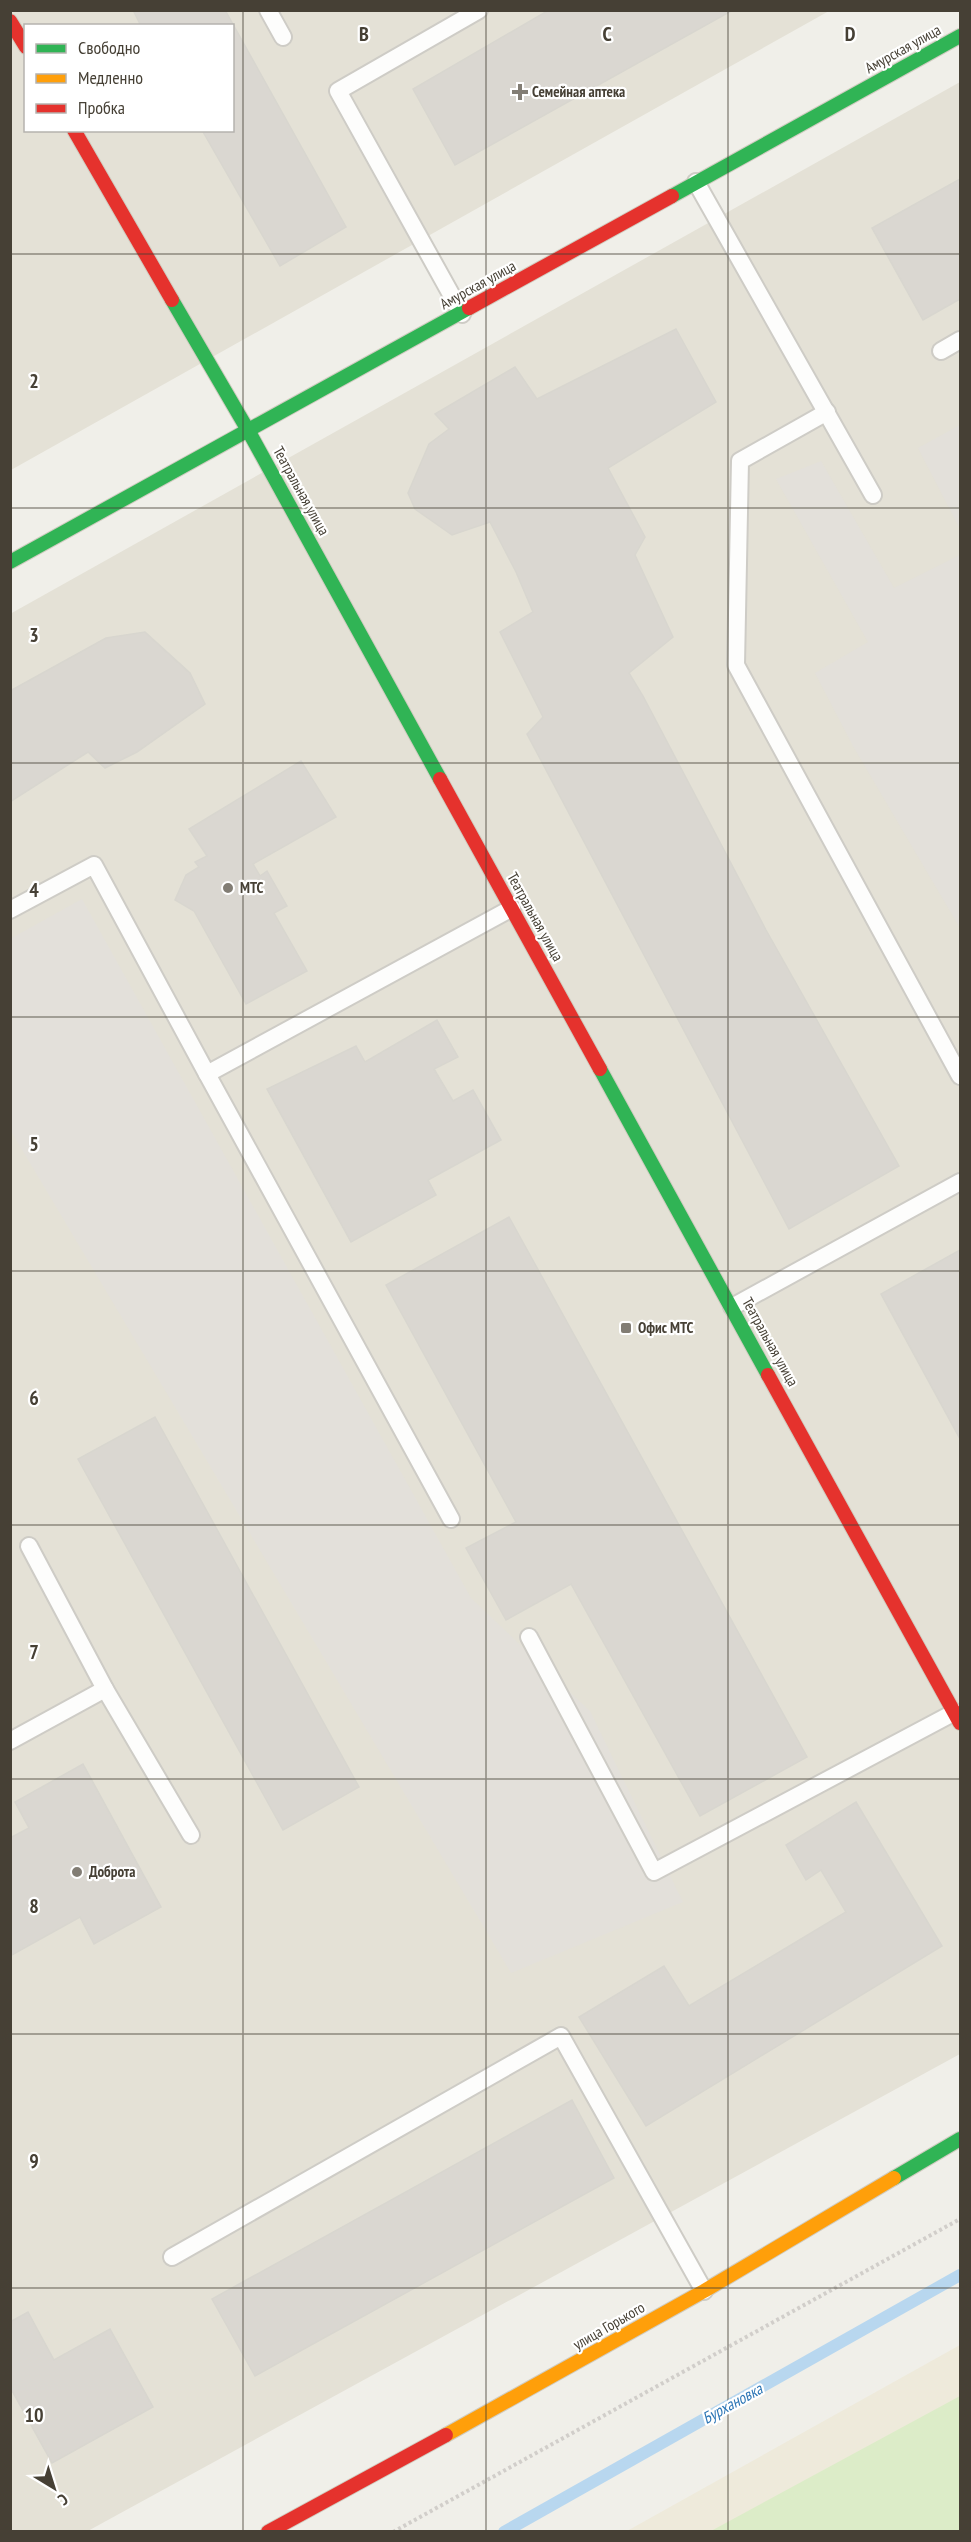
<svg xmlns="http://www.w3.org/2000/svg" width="971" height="2542" font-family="'PT Sans Narrow',sans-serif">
<rect width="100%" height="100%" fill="#f0efe9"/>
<g fill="#e4e1d6" fill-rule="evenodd">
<path d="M11 11H829L11 470ZM26 26H232V130H26Z"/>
<path d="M960 82V2054L86 2532 10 2531V614Z"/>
</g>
<g fill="#e3e0da">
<path d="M960 425V529L918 448Z"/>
<path d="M821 461 894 588 960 555V928L853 746 815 673 868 642 776 479Z"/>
<path d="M82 899 471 1598 590 1711 683 1902 511 1973 11 1131 10 939Z"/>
</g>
<path fill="#eeeadb" d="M960 2345V2531H627Z"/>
<path fill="#dcecc8" d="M960 2396V2531H711Z"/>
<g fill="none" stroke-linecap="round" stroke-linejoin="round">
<path stroke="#b8d7ef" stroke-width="12" d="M504 2532 960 2275"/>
</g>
<g fill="#dad7d1" stroke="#d8d6cf" stroke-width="1.5">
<path d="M133 10H225L346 227 280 266 202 130H232V26H141Z"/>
<path d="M549 10H733L455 165 413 89Z"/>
<path d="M960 179V299L923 320 872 228Z"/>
<path d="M676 329 716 402 608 468 645 537 635 555 673 637 629 673 643 696 766 930 899 1166 789 1229 527 734 543 717 500 632 533 612 516 572 490 522 452 535 415 509 408 493 429 444 449 429 435 414 515 367 537 399Z"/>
<path d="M145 632 190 673 205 704 137 752 105 768 88 752 10 802V691L106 638Z"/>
<path d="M301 761 336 817 253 864 260 876 267 871 287 906 274 913 307 971 246 1004 194 911 175 900 186 875 199 867 195 862 207 856 189 829Z"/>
<path d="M437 1020 458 1057 434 1069 453 1101 473 1090 501 1140 428 1180 436 1195 351 1242 267 1089 356 1046 365 1062Z"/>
<path d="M509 1217 807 1757 700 1816 571 1584 506 1620 466 1548 516 1522 386 1285Z"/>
<path d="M960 1250V1439L881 1294Z"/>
<path d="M155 1417 359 1787 283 1830 78 1459Z"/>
<path d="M83 1764 161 1907 94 1944 80 1917 10 1956V1838L29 1828 15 1802Z"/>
<path d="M856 1802 942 1946 646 2126 579 2017 664 1966 689 2006 846 1912 821 1870 806 1880 786 1845Z"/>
<path d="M572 2100 614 2178 255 2376 212 2299Z"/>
<path d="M28 2312 54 2360 110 2329 153 2407 52 2463 10 2387V2322Z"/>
</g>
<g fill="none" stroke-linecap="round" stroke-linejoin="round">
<defs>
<g id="lane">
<path d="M268 10 283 37"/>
<path d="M696 182 873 495"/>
<path d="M462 314 338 91 479 10"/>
<path d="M941 351 960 340"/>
<path d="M827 412 740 461 736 665 960 1076"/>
<path d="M10 910 94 865 207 1074"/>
<path d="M732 1307 960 1182"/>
<path d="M451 1519 207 1074 512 908"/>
<path d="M29 1546 105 1689"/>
<path d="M529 1637 654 1872 955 1712"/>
<path d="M10 1741 105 1689 191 1835"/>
<path d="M172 2257 561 2036 704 2291"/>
</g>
<g id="fast">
<path d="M672 196 960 36"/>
<path d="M172 300 249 432 440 779"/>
<path d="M10 562 469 308"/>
<path d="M600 1069 768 1375"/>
<path d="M894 2178 960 2139"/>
</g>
<path id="slow" d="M446 2435 704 2291 894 2178"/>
<g id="jam">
<path d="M10 21 26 47"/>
<path d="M74 130 172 300"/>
<path d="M469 308 672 196"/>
<path d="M440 779 600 1069"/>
<path d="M768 1375 960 1723"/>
<path d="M268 2532 446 2435"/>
</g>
</defs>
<use href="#lane" stroke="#ceccc6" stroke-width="20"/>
<use href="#fast" stroke="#d0ccc0" stroke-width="16"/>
<use href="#slow" stroke="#d0ccc0" stroke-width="16"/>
<use href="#jam" stroke="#d0ccc0" stroke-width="16"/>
<path stroke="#d1ceca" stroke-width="4" stroke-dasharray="3 3" stroke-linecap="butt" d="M393 2532 960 2219"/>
<use href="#lane" stroke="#fdfdfc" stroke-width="16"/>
<use href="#fast" stroke="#30b455" stroke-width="14"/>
<use href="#slow" stroke="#ff9f0a" stroke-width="14"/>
<use href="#jam" stroke="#e5322d" stroke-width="14"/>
</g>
<path fill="none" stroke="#464035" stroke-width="1.5" stroke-opacity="0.55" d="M243 10V2532M486 10V2532M728 10V2532M10 254H960M10 508H960M10 763H960M10 1017H960M10 1271H960M10 1525H960M10 1779H960M10 2034H960M10 2288H960"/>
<g fill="#827d74" stroke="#fff" stroke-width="2">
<path d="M517 83h6v6h6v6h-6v6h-6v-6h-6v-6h6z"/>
<circle cx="228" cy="888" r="6"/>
<rect x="620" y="1322" width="12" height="12" rx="3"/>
<circle cx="77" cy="1872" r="6"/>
</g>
<g text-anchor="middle" stroke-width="4.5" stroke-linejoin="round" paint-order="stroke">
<g font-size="15" fill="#464035" stroke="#fff">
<text transform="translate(903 49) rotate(-29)" y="5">Амурская улица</text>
<text transform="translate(478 285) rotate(-29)" y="5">Амурская улица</text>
<text transform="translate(301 491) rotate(61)" y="5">Театральная улица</text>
<text transform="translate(535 917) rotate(61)" y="5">Театральная улица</text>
<text transform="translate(770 1342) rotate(61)" y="5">Театральная улица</text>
<text transform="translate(609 2326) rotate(-30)" y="5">улица Горького</text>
</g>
<g font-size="15" font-weight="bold" fill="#464035" stroke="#fff" text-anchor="start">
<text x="532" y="97">Семейная аптека</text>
<text x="240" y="893">МТС</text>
<text x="638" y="1333">Офис МТС</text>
<text x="89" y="1877">Доброта</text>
</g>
<g font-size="16" font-style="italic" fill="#2b75b5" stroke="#fff">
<text transform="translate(732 2403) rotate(-29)" y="6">Бурхановка</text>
</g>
</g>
<g font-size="20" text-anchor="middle" font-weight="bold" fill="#464035" stroke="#fff" stroke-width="4.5" stroke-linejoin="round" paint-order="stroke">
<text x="364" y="41">B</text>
<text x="607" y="41">C</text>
<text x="850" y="41">D</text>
<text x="34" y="388">2</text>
<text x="34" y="642">3</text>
<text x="34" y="897">4</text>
<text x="34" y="1151">5</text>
<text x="34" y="1405">6</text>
<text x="34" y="1659">7</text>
<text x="34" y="1913">8</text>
<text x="34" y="2168">9</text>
<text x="34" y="2422">10</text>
</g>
<rect width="971" height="2542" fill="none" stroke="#464035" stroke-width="24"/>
<rect x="24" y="24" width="210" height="108" fill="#ffffff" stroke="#b5b3ae" stroke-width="1.5"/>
<rect x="36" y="44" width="30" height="9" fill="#30b455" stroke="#b5b3ae" stroke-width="1.5"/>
<text x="78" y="54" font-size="18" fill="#464035">Свободно</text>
<rect x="36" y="74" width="30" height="9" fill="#ff9f0a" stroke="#b5b3ae" stroke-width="1.5"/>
<text x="78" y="84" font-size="18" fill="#464035">Медленно</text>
<rect x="36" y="104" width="30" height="9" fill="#e5322d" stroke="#b5b3ae" stroke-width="1.5"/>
<text x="78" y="114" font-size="18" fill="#464035">Пробка</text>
<g transform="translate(54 2488) rotate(142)" stroke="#ffffff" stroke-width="4.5" paint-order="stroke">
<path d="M0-4.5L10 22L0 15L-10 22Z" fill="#464035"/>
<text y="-9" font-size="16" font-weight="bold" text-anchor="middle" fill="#464035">С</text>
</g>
</svg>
